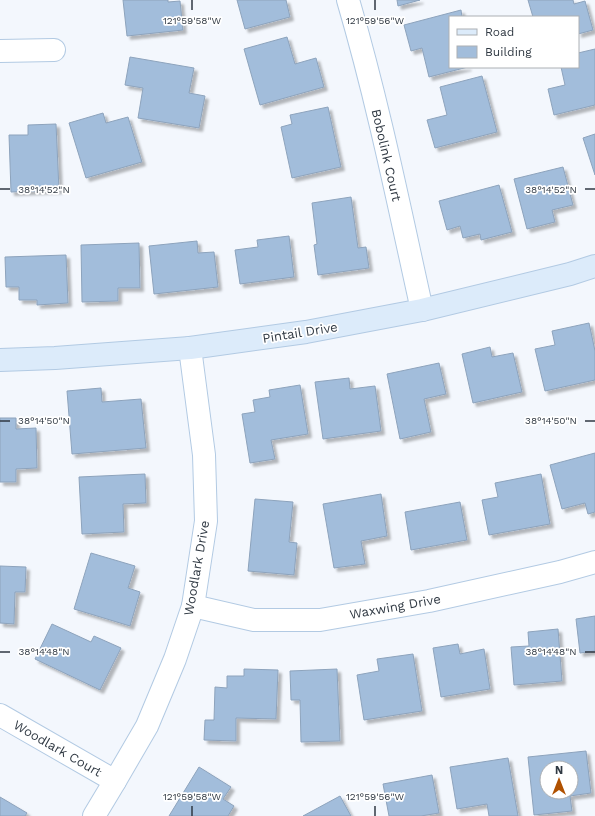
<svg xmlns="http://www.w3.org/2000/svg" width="595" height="816" font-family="'Work Sans',sans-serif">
<defs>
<filter id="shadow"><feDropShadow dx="3.5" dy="3.5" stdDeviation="1" flood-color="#0004"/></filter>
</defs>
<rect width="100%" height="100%" fill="#f3f7fd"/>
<g fill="#a2bddb" stroke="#8da3bc" fill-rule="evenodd" filter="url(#shadow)">
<path d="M123 0H168V2L180 1 183 30 127 36Z"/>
<path d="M237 0H286L290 17 245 29Z"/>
<path d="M397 0H420L398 6Z"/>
<path d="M528 0H573L574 4 585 1 593 30 578 34V17H533Z"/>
<path d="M461 10 462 17H450V67H468L429 77 422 48 411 51 404 25Z"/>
<path d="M287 37 295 64 316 58 324 87 260 105 244 49Z"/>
<path d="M595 49V105L554 115 548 89 565 85 561 67H578V53Z"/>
<path d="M130 57 194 68 189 93 205 96 199 128 138 118 143 88 125 85Z"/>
<path d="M482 76 497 132 435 148 427 120 447 115 440 87Z"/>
<path d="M328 107 341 167 292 178 281 127 292 124 290 115Z"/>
<path d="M103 113 106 123 128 117 142 162 86 178 69 123Z"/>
<path d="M56 124 59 190 11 192 9 135H28V125Z"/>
<path d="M595 134V175L583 138Z"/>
<path d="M563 167 573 205 552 210 555 222 527 229 514 179Z"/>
<path d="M499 185 512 232 481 240 480 234 463 238 460 226 447 230 439 201Z"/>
<path d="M351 197 358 248 366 247 369 268 318 275 314 245 317 244 312 203Z"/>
<path d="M289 236 294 277 240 284 235 250 258 247 257 240Z"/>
<path d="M197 241 198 253 214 252 218 287 154 294 149 246Z"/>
<path d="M139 243 140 288H118V301L82 302 81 245Z"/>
<path d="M66 255 68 303 37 305V300H19V287H6L5 257Z"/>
<path d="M589 323 595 351V380L545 391 535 349 555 345 552 331Z"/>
<path d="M490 347 492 357 513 353 522 392 473 403 462 354Z"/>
<path d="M439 363 446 394 424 399 431 432 400 439 387 374Z"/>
<path d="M349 378 350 389 375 386 381 431 323 439 315 382Z"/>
<path d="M300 385 308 434 271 440 275 459 250 463 242 414 255 412 253 400 270 397 269 390Z"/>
<path d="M101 388 102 402 141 399 146 448 72 454 67 391Z"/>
<path d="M0 418H16V429L36 428 37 468 16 469V482H0Z"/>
<path d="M595 453V512L588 514 585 503 562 509 550 465Z"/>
<path d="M145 474 146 503 123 504 124 532 82 534 79 477Z"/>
<path d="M541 474 550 524 489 535 482 500 498 497 495 483Z"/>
<path d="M381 494 387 536 361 541 365 564 334 568 323 504Z"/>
<path d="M255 499 293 502 289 542 297 543 294 575 248 571Z"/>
<path d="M460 502 467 540 411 550 405 512Z"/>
<path d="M91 553 135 566 128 588 140 592 130 626 74 609Z"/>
<path d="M0 566 26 567 25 592H15L14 624 0 623Z"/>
<path d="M595 616V651L580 653 576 619Z"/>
<path d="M52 624 91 642 94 636 121 648 100 690 35 659Z"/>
<path d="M558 629 562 681 514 685 511 647 529 646 528 632Z"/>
<path d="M458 644 460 654 484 649 490 689 441 697 433 648Z"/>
<path d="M413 654 422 711 364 720 357 675 379 671 377 659Z"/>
<path d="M244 669 278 670 276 719 236 718V741L204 740 205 720H214L215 687 227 688V676H244Z"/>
<path d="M337 669 340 741 301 742 300 700H291L290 671Z"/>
<path d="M586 751 591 793 570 796 572 811 534 815 528 757ZM547 768H571V792H547Z"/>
<path d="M508 758 518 816H489L487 804 457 809 450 767Z"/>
<path d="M199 767 231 787 223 799 234 806 228 816H169Z"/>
<path d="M432 775 439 813 421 816H389L383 784Z"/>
<path d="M340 796 351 816H303Z"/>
<path d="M0 797 27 813 25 816H0Z"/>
</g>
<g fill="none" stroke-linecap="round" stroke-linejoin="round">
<defs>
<g id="street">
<path d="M348 0C378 102 399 206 422 310"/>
<path d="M0 51 54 50"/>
<path d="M193 606 254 620H320L429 601 560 572 595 562"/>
<path d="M0 715 115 781"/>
<path d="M94 816 115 781 147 726 175 659 193 606 206 521 204 455 190 348"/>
</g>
<path id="secondary" d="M0 360 55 358 190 348 306 332 422 310 570 274 595 266"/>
</defs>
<use href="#street" stroke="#b2cae3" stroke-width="24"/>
<use href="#secondary" stroke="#b2cae3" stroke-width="24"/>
<use href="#street" stroke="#fff" stroke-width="22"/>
<use href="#secondary" stroke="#dcebfa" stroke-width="22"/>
</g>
<path fill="none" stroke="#303943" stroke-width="1.5" d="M192 0V10M375 0V10M0 189H10M585 189H595M0 421H10M585 421H595M0 652H10M585 652H595M192 806V816M375 806V816"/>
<g text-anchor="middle" stroke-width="3.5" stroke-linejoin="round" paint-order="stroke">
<g font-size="13" fill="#303943" stroke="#fff">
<text transform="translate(387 155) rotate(77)" y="5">Bobolink Court</text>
<text transform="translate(300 332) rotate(-9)" y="5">Pintail Drive</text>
<text transform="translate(196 568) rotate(-80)" y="5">Woodlark Drive</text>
<text transform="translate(395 606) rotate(-10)" y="5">Waxwing Drive</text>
<text transform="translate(58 748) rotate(30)" y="5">Woodlark Court</text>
</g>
</g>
<g font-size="10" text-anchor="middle" fill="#303943" stroke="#fff" stroke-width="3.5" stroke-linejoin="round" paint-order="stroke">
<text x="192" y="24">121°59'58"W</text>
<text x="375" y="24">121°59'56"W</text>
<text x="44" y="193">38°14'52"N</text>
<text x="551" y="193">38°14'52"N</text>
<text x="44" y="424">38°14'50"N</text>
<text x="551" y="424">38°14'50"N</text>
<text x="44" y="655">38°14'48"N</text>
<text x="551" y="655">38°14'48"N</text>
<text x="192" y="800">121°59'58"W</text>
<text x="375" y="800">121°59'56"W</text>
</g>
<rect x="449" y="16" width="130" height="52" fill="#ffffff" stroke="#acb0b4"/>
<rect x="457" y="29" width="20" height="6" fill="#dcebfa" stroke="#acb0b4"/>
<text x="485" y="36" font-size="12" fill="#303943">Road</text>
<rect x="457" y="46" width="20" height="12" fill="#a2bddb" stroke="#acb0b4"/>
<text x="485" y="56" font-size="12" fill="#303943">Building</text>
<g transform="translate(559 780)"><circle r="19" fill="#ffffff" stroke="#acb0b4"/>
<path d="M0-3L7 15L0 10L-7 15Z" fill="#b05100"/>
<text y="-6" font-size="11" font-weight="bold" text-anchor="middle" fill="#303943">N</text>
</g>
</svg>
